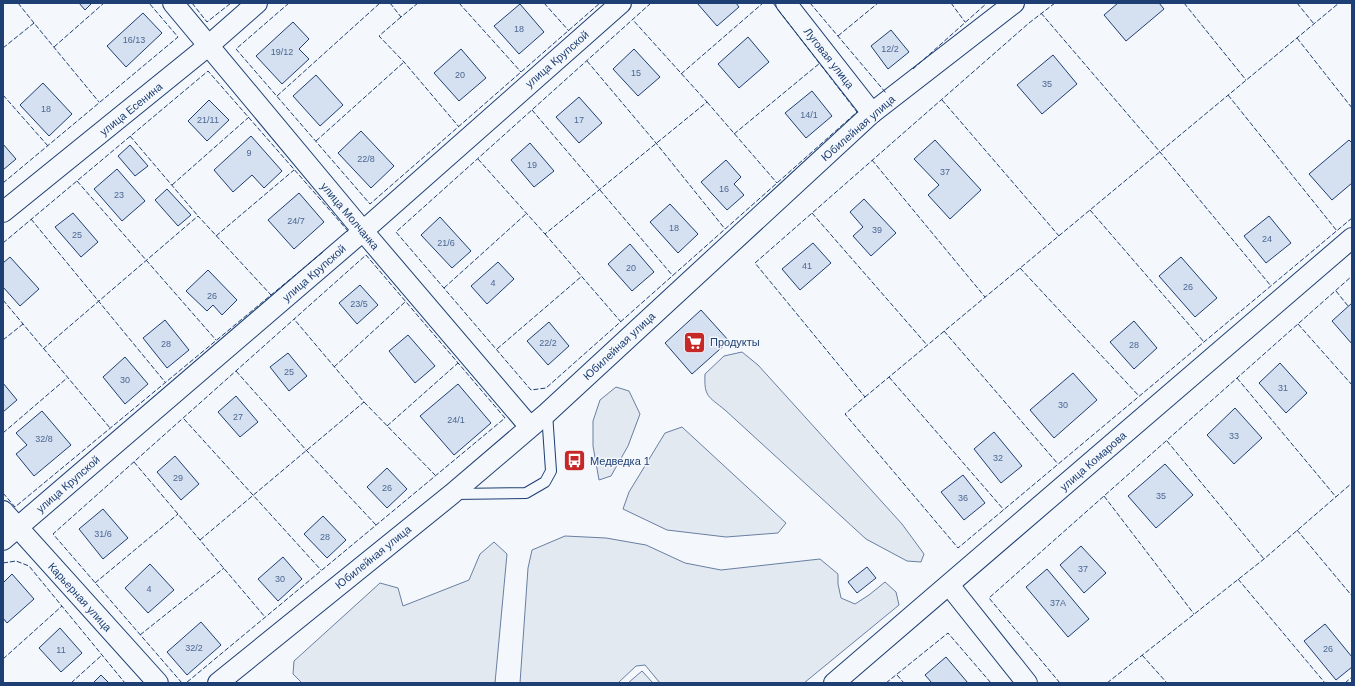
<svg xmlns="http://www.w3.org/2000/svg" width="1355" height="686" font-family="Arial,sans-serif">
<rect width="100%" height="100%" fill="#f4f7fb"/>
<g fill="#e3e9f0" stroke="#687fa3">
<path d="M742 352 758 365 902 524 924 554 921 562 907 561 866 539 725 410C708 396 704 397 705 374L724 356Z"/>
<path d="M616 387 629 391 640 414 628 446 611 476 599 480 593 446V421L600 400Z"/>
<path d="M682 427 786 523 778 533 726 537 667 530 623 509 629 492 665 433Z"/>
<path d="M565 536 606 538 646 545 685 563 721 570 820 559 838 574V584L841 598 855 604 869 595 885 582 896 592 899 605 804 683H660L645 665 636 666 618 683H520L528 568 532 550Z"/>
<path d="M494 542 507 554 495 683H302L293 674 294 661 380 583 398 588 403 606 469 580 480 554Z"/>
<path d="M642 671 653 683H628Z"/>
</g>
<g fill="#d5e0f0" stroke="#1d3f73">
<path d="M79 3H92L85 10Z"/>
<path d="M697 3H736L739 7 717 26Z"/>
<path d="M1118 3H1159L1164 9 1126 41 1104 15Z"/>
<path d="M520 4 544 32 519 54 494 26Z"/>
<path d="M143 13 162 33 126 67 107 46Z"/>
<path d="M293 22 309 39 299 49 309 59 282 84 256 56Z"/>
<path d="M891 30 909 52 888 69 871 46Z"/>
<path d="M748 37 769 62 739 88 718 64Z"/>
<path d="M461 49 486 78 459 101 434 73Z"/>
<path d="M634 49 660 77 638 96 613 69Z"/>
<path d="M1053 55 1077 84 1042 114 1017 85Z"/>
<path d="M316 75 343 105 320 126 293 96Z"/>
<path d="M43 83 72 114 49 136 20 105Z"/>
<path d="M812 91 832 116 806 138 785 113Z"/>
<path d="M579 97 602 123 579 143 556 117Z"/>
<path d="M209 100 229 120 207 141 188 121Z"/>
<path d="M361 131 394 166 371 188 338 153Z"/>
<path d="M251 136 282 171 264 188 252 175 233 192 214 170Z"/>
<path d="M935 140 981 190 950 219 928 195 939 185 914 159Z"/>
<path d="M1349 140 1352 143V183L1332 200 1309 174Z"/>
<path d="M530 143 554 171 534 187 511 160Z"/>
<path d="M3 144 16 159 3 170Z"/>
<path d="M130 145 148 166 135 176 118 156Z"/>
<path d="M726 160 741 177 734 184 744 195 727 210 701 182Z"/>
<path d="M117 169 145 201 122 221 94 189Z"/>
<path d="M167 189 191 215 178 226 155 200Z"/>
<path d="M299 193 324 222 294 249 268 220Z"/>
<path d="M864 199 896 233 871 256 853 236 863 227 850 212Z"/>
<path d="M670 204 698 234 678 253 650 222Z"/>
<path d="M73 213 98 242 81 257 55 227Z"/>
<path d="M1269 216 1291 243 1266 263 1244 236Z"/>
<path d="M440 217 471 251 452 268 421 235Z"/>
<path d="M813 243 831 263 800 290 782 269Z"/>
<path d="M630 244 654 272 632 291 608 264Z"/>
<path d="M10 257 39 289 20 306 3 287V263Z"/>
<path d="M1181 257 1217 298 1195 317 1159 276Z"/>
<path d="M498 262 514 279 487 304 471 286Z"/>
<path d="M208 270 237 300 222 315 213 305 207 311 186 291Z"/>
<path d="M360 285 378 305 357 324 339 303Z"/>
<path d="M1352 303V344L1332 321Z"/>
<path d="M701 310 729 341 692 374 665 343Z"/>
<path d="M165 320 189 350 167 368 143 338Z"/>
<path d="M1134 321 1157 348 1134 369 1110 342Z"/>
<path d="M549 322 569 346 548 365 527 341Z"/>
<path d="M408 335 435 366 415 383 389 351Z"/>
<path d="M288 353 307 376 289 391 270 367Z"/>
<path d="M125 357 148 384 125 404 103 377Z"/>
<path d="M1280 363 1307 393 1286 413 1259 383Z"/>
<path d="M1073 373 1097 400 1054 438 1030 410Z"/>
<path d="M3 383 17 400 3 412Z"/>
<path d="M458 384 491 423 454 455 420 416Z"/>
<path d="M236 396 258 422 240 437 218 412Z"/>
<path d="M1235 408 1262 438 1234 464 1207 435Z"/>
<path d="M42 411 71 445 34 476 16 454 27 445 16 433Z"/>
<path d="M994 432 1022 466 1001 483 974 449Z"/>
<path d="M175 456 199 484 181 500 157 472Z"/>
<path d="M1165 464 1193 495 1156 528 1128 496Z"/>
<path d="M387 468 407 489 387 508 367 487Z"/>
<path d="M963 475 985 503 964 520 941 492Z"/>
<path d="M103 509 128 538 103 559 79 529Z"/>
<path d="M323 516 346 540 327 558 304 534Z"/>
<path d="M1081 546 1106 573 1084 593 1060 565Z"/>
<path d="M283 557 302 579 278 601 258 579Z"/>
<path d="M150 564 174 590 148 613 125 588Z"/>
<path d="M867 567 876 578 857 593 848 582Z"/>
<path d="M1047 569 1089 619 1068 637 1026 587Z"/>
<path d="M12 574 34 599 7 623 3 618V583Z"/>
<path d="M201 622 221 645 187 675 167 652Z"/>
<path d="M1325 624 1352 657V667L1336 680 1304 641Z"/>
<path d="M60 628 82 653 61 672 39 648Z"/>
<path d="M946 657 968 683H932L925 675Z"/>
<path d="M101 675 109 683H93Z"/>
</g>
<g fill="none" stroke-linecap="round" stroke-linejoin="round">
<defs>
<path id="lane" d="M454 494 526 493 545 482 551 471 547 413"/>
<g id="street">
<path d="M173 3 363 231 530 427"/>
<path d="M786 3 872 113"/>
<path d="M3 212 208 46 257 3"/>
<path d="M3 511 158 683"/>
<path d="M3 540 363 231 621 3"/>
<path d="M949 585 1027 683"/>
<path d="M218 683 452 494 547 413 872 113 1014 3"/>
<path d="M834 683 1352 238"/>
</g>
</defs>
<use href="#lane" stroke="#1d3f73" stroke-width="12"/>
<use href="#street" stroke="#1d3f73" stroke-width="22"/>
<use href="#lane" stroke="#f4f7fb" stroke-width="10"/>
<use href="#street" stroke="#f4f7fb" stroke-width="20"/>
<g stroke="#1d3f73" stroke-width="1" stroke-dasharray="5 2" stroke-linecap="butt">
<path d="M18 3 34 23"/>
<path d="M192 3 207 22 231 3"/>
<path d="M289 3 236 49 370 204 600 3"/>
<path d="M390 3 401 17 418 3"/>
<path d="M459 3 521 72"/>
<path d="M544 3 569 31"/>
<path d="M651 3 396 232 531 390 546 388 857 112 773 3"/>
<path d="M810 3 886 93"/>
<path d="M951 3 965 22"/>
<path d="M1055 3 1029 23 755 263 865 397 845 414 958 548 1352 218"/>
<path d="M1184 3 1246 80"/>
<path d="M1297 3 1314 24"/>
<path d="M1041 13 1160 152 1271 286"/>
<path d="M401 17 379 36 404 62 459 127"/>
<path d="M838 36 878 3"/>
<path d="M1297 38 1352 108"/>
<path d="M54 47 104 3"/>
<path d="M3 48 34 23 99 102"/>
<path d="M587 61 656 143 725 229"/>
<path d="M913 69 987 3"/>
<path d="M681 74 763 3"/>
<path d="M3 95 48 146"/>
<path d="M1228 95 1337 231"/>
<path d="M277 96 380 3"/>
<path d="M942 100 1059 236"/>
<path d="M707 102 777 183"/>
<path d="M532 110 673 276"/>
<path d="M734 134 820 63"/>
<path d="M130 136 198 216"/>
<path d="M316 141 404 62"/>
<path d="M478 159 545 234 707 102 633 20"/>
<path d="M872 160 985 297"/>
<path d="M77 181 216 340"/>
<path d="M3 183 178 37 149 3"/>
<path d="M172 185 249 117"/>
<path d="M1090 210 1204 342"/>
<path d="M812 213 927 345"/>
<path d="M31 219 165 382"/>
<path d="M545 234 621 322"/>
<path d="M216 236 294 170"/>
<path d="M3 243 208 71 348 231 346 233"/>
<path d="M1020 268 1139 396"/>
<path d="M444 288 527 213"/>
<path d="M1336 291 1348 306"/>
<path d="M3 300 110 428"/>
<path d="M1298 324 1352 385"/>
<path d="M944 331 1058 464"/>
<path d="M3 340 23 324"/>
<path d="M43 349 198 216 271 295"/>
<path d="M497 349 582 276"/>
<path d="M334 367 405 302"/>
<path d="M236 371 307 451 376 525"/>
<path d="M889 377 1004 510"/>
<path d="M1237 378 1336 497"/>
<path d="M865 397 1339 3"/>
<path d="M364 402 435 475"/>
<path d="M184 419 321 570"/>
<path d="M387 426 458 363"/>
<path d="M3 433 67 378"/>
<path d="M1167 441 1264 559"/>
<path d="M134 462 265 617"/>
<path d="M3 493 15 507 323 252"/>
<path d="M1104 496 1194 614"/>
<path d="M1297 530 1352 596"/>
<path d="M200 540 364 402 294 319"/>
<path d="M3 563 16 561 29 566 125 683"/>
<path d="M1238 579 1325 683"/>
<path d="M95 583 178 514"/>
<path d="M140 635 224 568"/>
<path d="M1142 655 1167 683"/>
<path d="M3 659 62 606"/>
<path d="M897 675 904 683"/>
<path d="M71 683 102 655"/>
<path d="M182 683 53 534 366 255 505 418 186 683"/>
<path d="M886 683 948 633 991 683"/>
<path d="M1060 683 989 598 1352 276"/>
<path d="M1107 683 1264 559 1352 483"/>
<path d="M1345 683 1352 677"/>
</g>
</g>
<defs>
<symbol id="supermarket-square" viewBox="-11 -11 22 22"><rect x="-9" y="-9" width="18" height="18" rx="4" fill="#c62828" stroke="#f4f7fb"/><path d="M-6-5.5h2.5l.6 2H6L4.5 2H-2.5L-4.4-4H-6ZM-1.5 3.2a1.3 1.3 0 1 0 .1 0ZM3 3.2a1.3 1.3 0 1 0 .1 0Z" fill="#fff"/></symbol>
<symbol id="bus-square" viewBox="-11 -11 22 22"><rect x="-9" y="-9" width="18" height="18" rx="4" fill="#c62828" stroke="#f4f7fb"/><path d="M-5-6H5V4H4V6H2V4H-2V6H-4V4H-5ZM-3.5-4V0h7V-4ZM-3.5 1.2v1.5H-2V1.2ZM2 1.2v1.5H3.5V1.2Z" fill="#fff"/></symbol>
</defs>
<g fill-rule="evenodd">
<use href="#supermarket-square" x="682" y="330" width="25" height="25"/>
<use href="#bus-square" x="562" y="448" width="25" height="25"/>
</g>
<g text-anchor="middle" stroke-width="3" stroke-linejoin="round" paint-order="stroke">
<g font-size="9" fill="#4b6792">
<text x="519" y="32">18</text>
<text x="134" y="43">16/13</text>
<text x="890" y="52">12/2</text>
<text x="282" y="55">19/12</text>
<text x="636" y="76">15</text>
<text x="460" y="78">20</text>
<text x="1047" y="87">35</text>
<text x="46" y="112">18</text>
<text x="809" y="118">14/1</text>
<text x="208" y="123">21/11</text>
<text x="579" y="123">17</text>
<text x="249" y="156">9</text>
<text x="366" y="162">22/8</text>
<text x="532" y="168">19</text>
<text x="945" y="175">37</text>
<text x="724" y="192">16</text>
<text x="119" y="198">23</text>
<text x="296" y="224">24/7</text>
<text x="674" y="231">18</text>
<text x="877" y="233">39</text>
<text x="77" y="238">25</text>
<text x="1267" y="242">24</text>
<text x="446" y="246">21/6</text>
<text x="807" y="269">41</text>
<text x="631" y="271">20</text>
<text x="493" y="286">4</text>
<text x="1188" y="290">26</text>
<text x="212" y="299">26</text>
<text x="359" y="307">23/5</text>
<text x="548" y="346">22/2</text>
<text x="166" y="347">28</text>
<text x="1134" y="348">28</text>
<text x="289" y="375">25</text>
<text x="125" y="383">30</text>
<text x="1283" y="391">31</text>
<text x="1063" y="408">30</text>
<text x="238" y="420">27</text>
<text x="456" y="423">24/1</text>
<text x="1234" y="439">33</text>
<text x="44" y="442">32/8</text>
<text x="998" y="461">32</text>
<text x="178" y="481">29</text>
<text x="387" y="491">26</text>
<text x="1161" y="499">35</text>
<text x="963" y="501">36</text>
<text x="103" y="537">31/6</text>
<text x="325" y="540">28</text>
<text x="1083" y="572">37</text>
<text x="280" y="582">30</text>
<text x="149" y="592">4</text>
<text x="1058" y="606">37А</text>
<text x="194" y="651">32/2</text>
<text x="1328" y="652">26</text>
<text x="61" y="653">11</text>
</g>
<g font-size="11" fill="#1d3f73" stroke="#f4f7fb">
<text transform="translate(829 58) rotate(52)" y="4">Луговая улица</text>
<text transform="translate(557 59) rotate(-41)" y="4">улица Крупской</text>
<text transform="translate(131 109) rotate(-39)" y="4">улица Есенина</text>
<text transform="translate(858 128) rotate(-41)" y="4">Юбилейная улица</text>
<text transform="translate(350 216) rotate(50)" y="4">улица Молчанка</text>
<text transform="translate(314 273) rotate(-41)" y="4">улица Крупской</text>
<text transform="translate(619 346) rotate(-43)" y="4">Юбилейная улица</text>
<text transform="translate(1093 461) rotate(-41)" y="4">улица Комарова</text>
<text transform="translate(68 484) rotate(-41)" y="4">улица Крупской</text>
<text transform="translate(373 557) rotate(-39)" y="4">Юбилейная улица</text>
<text transform="translate(80 597) rotate(48)" y="4">Карьерная улица</text>
</g>
<g font-size="11" fill="#1d3f73" stroke="#f4f7fb" text-anchor="start">
<text x="710" y="346">Продукты</text>
<text x="590" y="465">Медведка 1</text>
</g>
</g>
<rect width="1355" height="686" fill="none" stroke="#1d3f73" stroke-width="8"/>
</svg>
